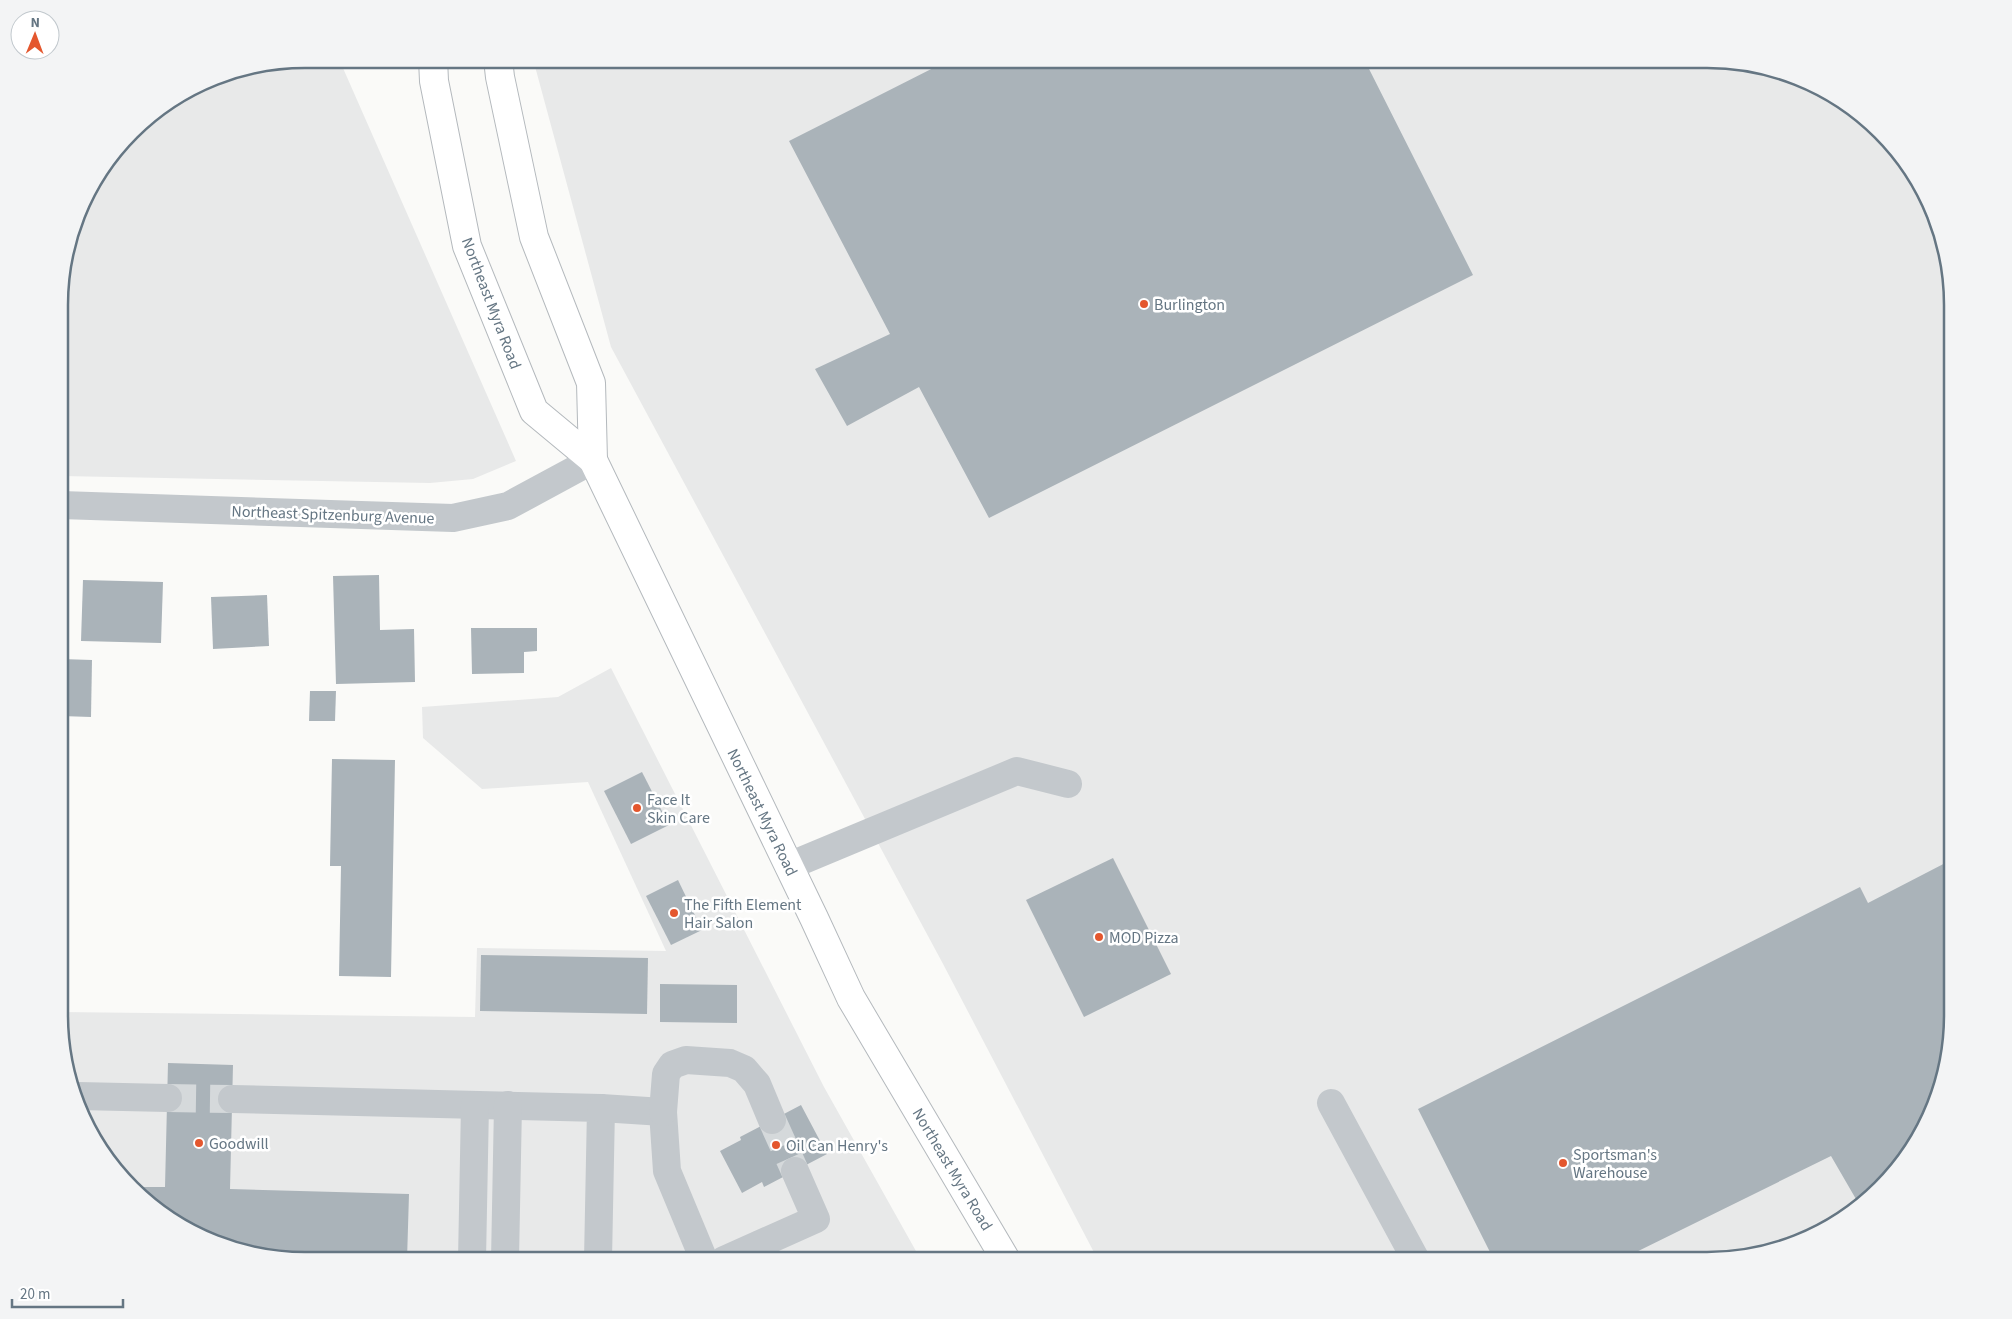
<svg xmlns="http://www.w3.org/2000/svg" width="2012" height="1319" font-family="'Source Sans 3',sans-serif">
<rect width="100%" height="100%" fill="#fafaf8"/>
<g fill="#e8e9e9">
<path d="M304 59H339L516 461 473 479 430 483 61 476V273L84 195 142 120 172 101 178 100 181 96 211 77Z"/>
<path d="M533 59H1708L1786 72 1844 100 1892 142 1920 182 1945 240 1953 289V1030L1940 1093 1912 1151 1870 1199 1830 1227 1772 1252 1723 1260H1098L942 962 611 347Z"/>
<path d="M611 668 824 1087 921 1260H304L226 1247 168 1219 92 1138 61 1046V1012L475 1017 477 948 666 951 588 782 482 789 423 738 422 707 558 697Z"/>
</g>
<g fill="#aab3b9">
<path d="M951 59H1364L1473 275 989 518 919 387 847 426 815 369 890 334 789 141Z"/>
<path d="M379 575 380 630 414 629 415 682 336 684 333 576Z"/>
<path d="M83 580 163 582 161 643 81 641Z"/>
<path d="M267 595 269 646 213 649 211 597Z"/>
<path d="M471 628H537V651L524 652V673L472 674Z"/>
<path d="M61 659 92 660 91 717 61 716Z"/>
<path d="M310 691H336L335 721H309Z"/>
<path d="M332 759 395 760 391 977 339 976 341 866H330Z"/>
<path d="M642 772 669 825 631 844 604 791Z"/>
<path d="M1113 858 1171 974 1084 1017 1026 900Z"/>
<path d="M1953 859V1030L1940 1093 1912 1151 1870 1199 1860 1206 1831 1156 1620 1260H1494L1418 1109 1860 887 1868 903Z"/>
<path d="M678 880 702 930 671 945 646 896Z"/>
<path d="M481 955 648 958 647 1014 480 1011Z"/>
<path d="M660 984 737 985V1023L660 1022Z"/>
<path d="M168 1063 233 1065 230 1189 409 1194 407 1260H304L226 1247 168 1219 138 1187H165Z"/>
<path d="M801 1105 827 1154 764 1187 762 1182 742 1193 720 1151 741 1140 740 1137Z"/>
</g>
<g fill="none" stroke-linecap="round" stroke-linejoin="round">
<g stroke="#d5d9db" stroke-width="28" stroke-dasharray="28 14" stroke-linecap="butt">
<path d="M168 1098 232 1099"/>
<path d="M772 1120 795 1171"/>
</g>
<defs>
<g id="highway">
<path d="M433 59 434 81 467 246 534 411 593 460"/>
<path d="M498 59 500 77 534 237 591 383 593 460 814 918 851 998 1006 1260"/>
</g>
</defs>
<use href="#highway" stroke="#b4b9bd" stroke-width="30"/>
<g stroke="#c3c8cc" stroke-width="28">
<path d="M61 505 453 518 508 506 593 460"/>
<path d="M789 866 1017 771 1068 784"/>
<path d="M78 1096 168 1098"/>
<path d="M232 1099 601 1108 598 1260"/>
<path d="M1331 1103 1416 1260"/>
<path d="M601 1108 663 1112 667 1171 704 1260"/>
<path d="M663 1112 666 1074 672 1065 686 1060 730 1063 744 1069 757 1084 772 1120"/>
<path d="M472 1260 475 1105"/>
<path d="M505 1260 508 1105"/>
<path d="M724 1260 816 1219 795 1171"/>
</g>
<use href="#highway" stroke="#fff" stroke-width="28"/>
</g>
<g fill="#e4572e" stroke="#fff" stroke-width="2">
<circle cx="1144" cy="304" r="5"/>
<circle cx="637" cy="808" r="5"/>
<circle cx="674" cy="913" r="5"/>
<circle cx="1099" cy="937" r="5"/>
<circle cx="199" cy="1143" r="5"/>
<circle cx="776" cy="1145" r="5"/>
<circle cx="1563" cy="1163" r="5"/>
</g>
<g text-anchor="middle" stroke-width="5" stroke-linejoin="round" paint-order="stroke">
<g font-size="16" fill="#657683" stroke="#fff">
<text transform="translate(492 303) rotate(69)" y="6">Northeast Myra Road</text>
<text transform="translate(333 514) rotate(2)" y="6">Northeast Spitzenburg Avenue</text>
<text transform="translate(763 812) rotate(64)" y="6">Northeast Myra Road</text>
<text transform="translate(953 1169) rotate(59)" y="6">Northeast Myra Road</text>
</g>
<g font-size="16" fill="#657683" stroke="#fff" text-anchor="start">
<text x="1154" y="310">Burlington</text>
<text x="647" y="805">Face It<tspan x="647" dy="18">Skin Care</tspan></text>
<text x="684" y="910">The Fifth Element<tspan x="684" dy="18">Hair Salon</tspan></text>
<text x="1109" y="943">MOD Pizza</text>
<text x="209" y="1149">Goodwill</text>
<text x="786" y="1151">Oil Can Henry's</text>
<text x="1573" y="1160">Sportsman's<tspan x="1573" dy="18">Warehouse</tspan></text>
</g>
</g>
<path d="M0 0H2012V1319H0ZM305 68H1707A237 237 0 0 1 1944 305V1015A237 237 0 0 1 1707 1252H305A237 237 0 0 1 68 1015V305A237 237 0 0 1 305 68Z" fill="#f3f4f5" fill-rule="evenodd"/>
<path fill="none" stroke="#657683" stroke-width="2.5" d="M305 68H1707A237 237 0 0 1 1944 305V1015A237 237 0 0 1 1707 1252H305A237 237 0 0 1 68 1015V305A237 237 0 0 1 305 68Z"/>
<g transform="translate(35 35) rotate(1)"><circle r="24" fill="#ffffff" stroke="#c1c8cd"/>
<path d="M0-4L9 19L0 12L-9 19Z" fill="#e4572e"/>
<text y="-8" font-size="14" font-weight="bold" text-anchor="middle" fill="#657683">N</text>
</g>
<path d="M12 1299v8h111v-8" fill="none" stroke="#657683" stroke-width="2.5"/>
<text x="20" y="1299" font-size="15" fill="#657683" stroke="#ffffff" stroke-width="4" paint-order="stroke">20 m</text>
</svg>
